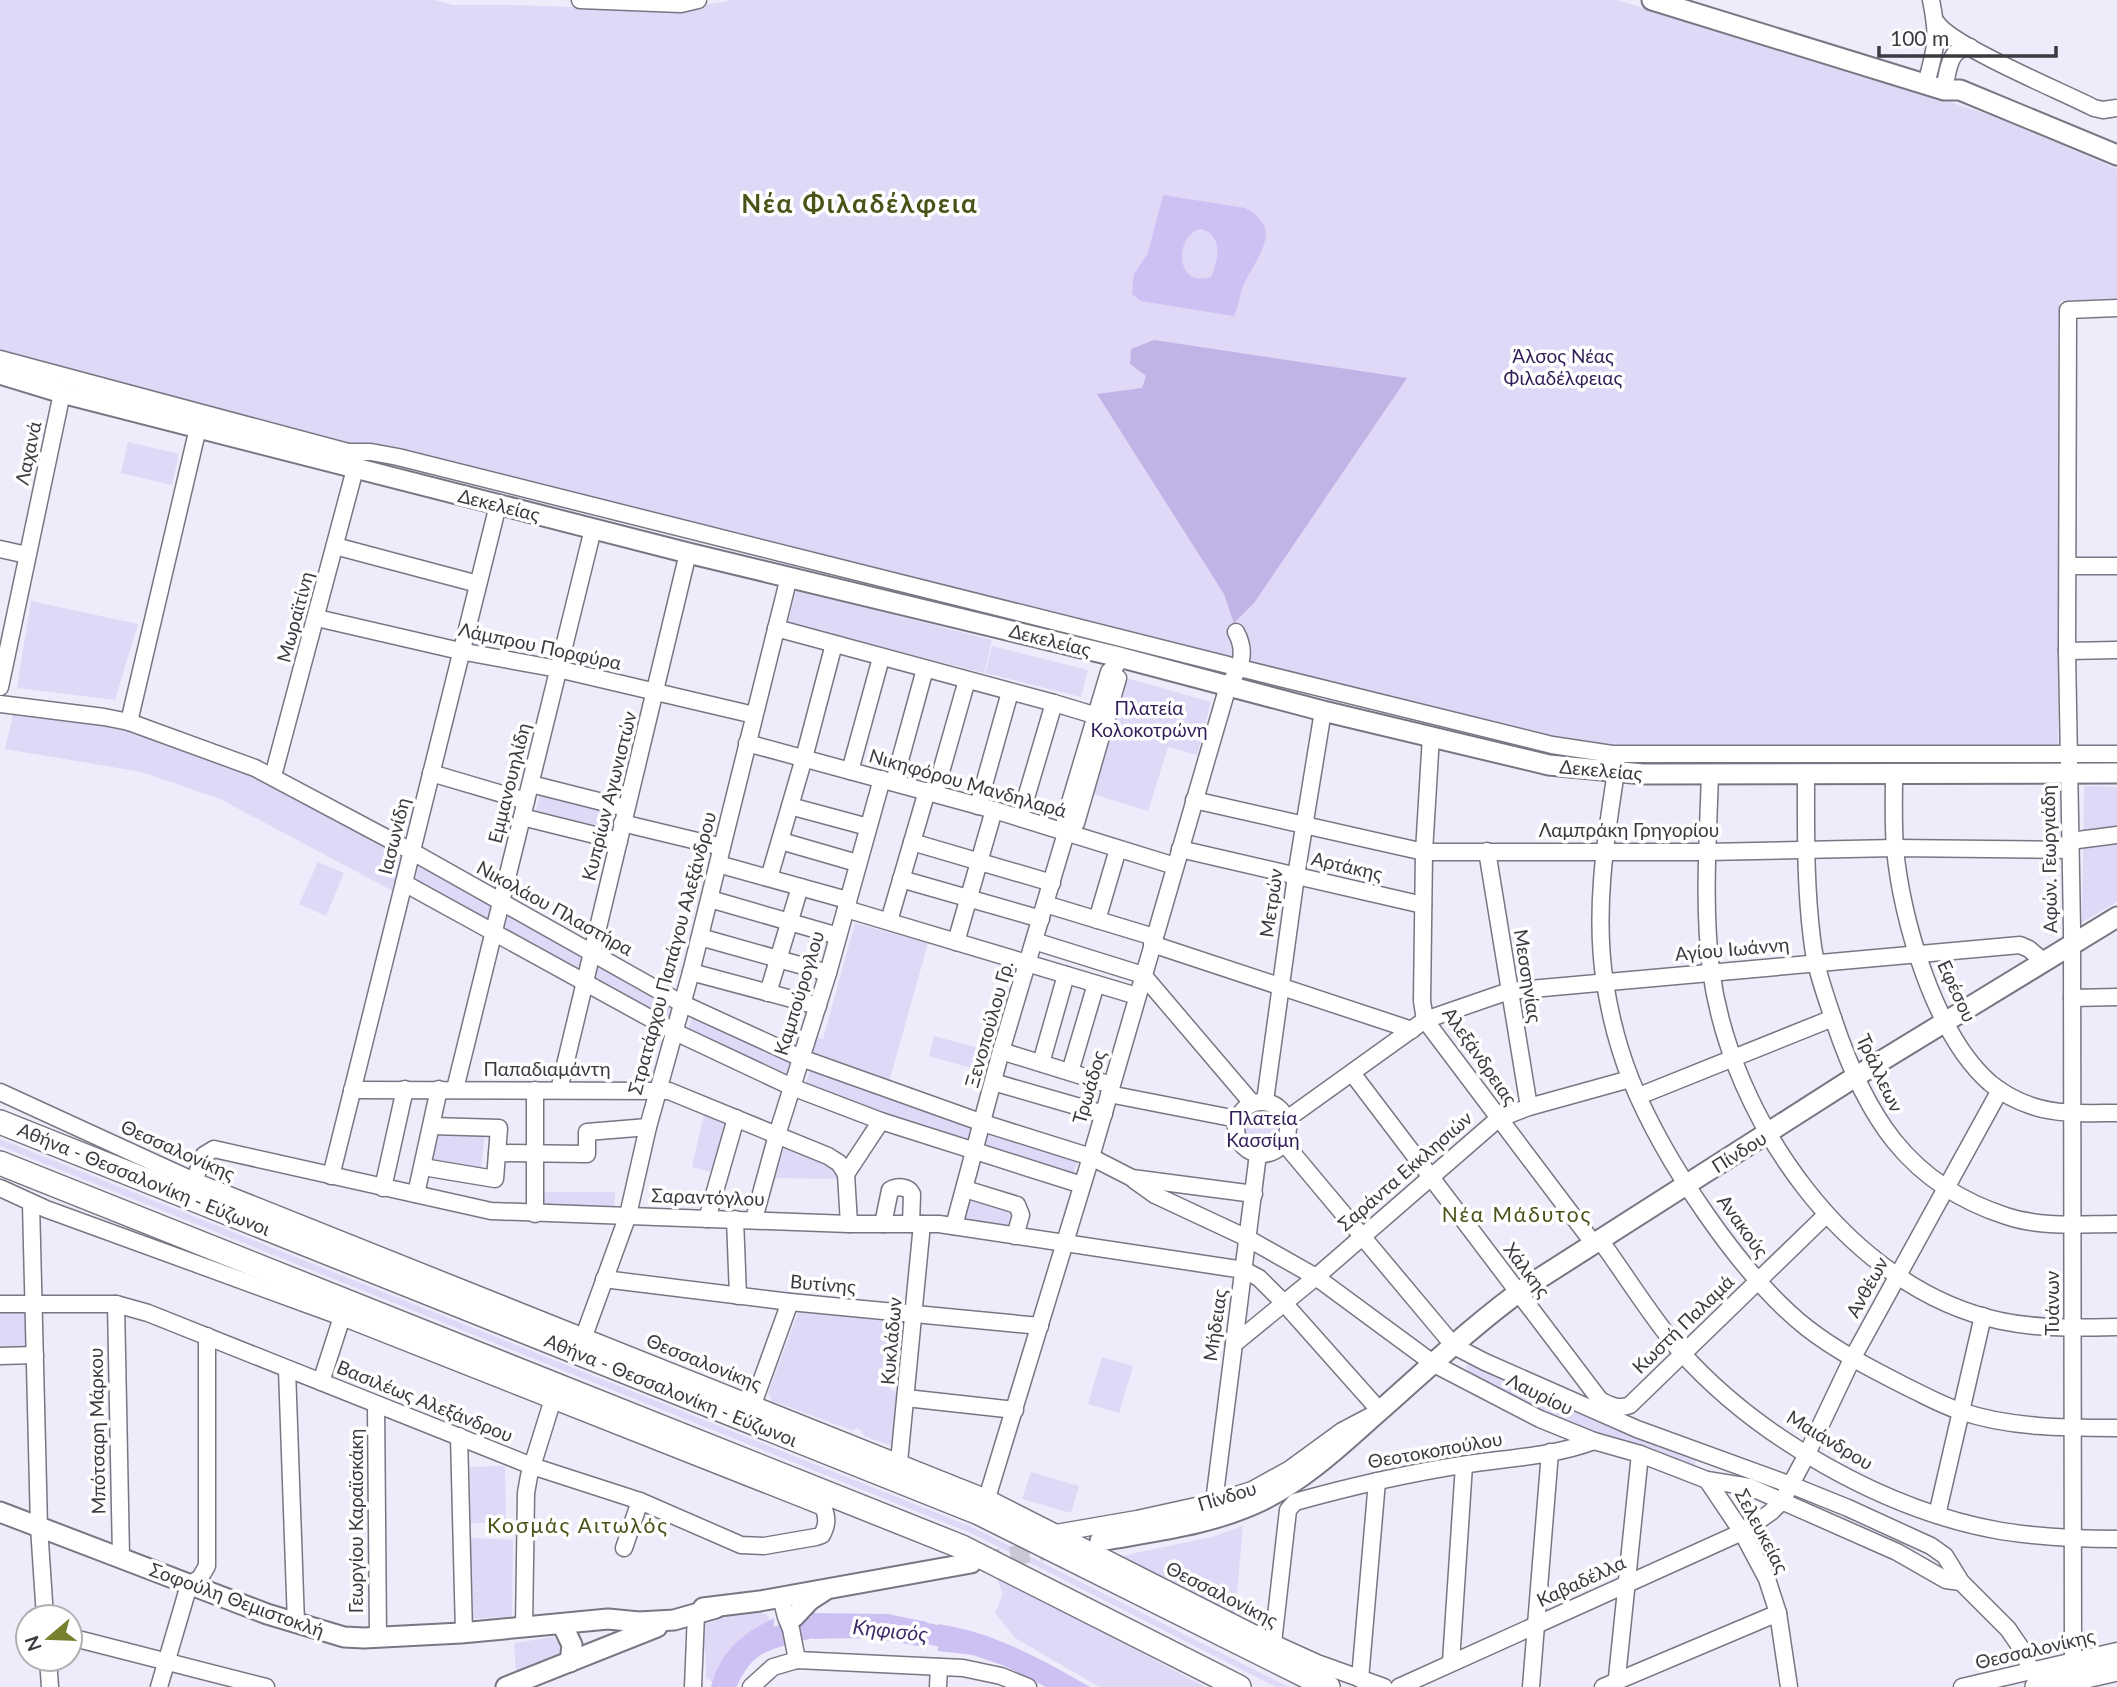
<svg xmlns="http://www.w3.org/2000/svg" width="2117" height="1687" font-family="Lato,sans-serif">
<rect width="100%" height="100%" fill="#eeebfa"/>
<g fill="#dfd8f7">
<path d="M0 0H435L452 5H515L674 11 732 0H1617L1878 78 2001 119 2117 169V298L2060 301 2058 750 1581 747 349 449 0 356Z"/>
<path d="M128 442 179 454 172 485 121 473Z"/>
<path d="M796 590 992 640 984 673 788 623Z"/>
<path d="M31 601 138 624 115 700 17 688Z"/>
<path d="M992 646 1088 670 1081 697 985 673Z"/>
<path d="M1126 678 1211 702 1197 755 1168 747 1148 811 1093 794Z"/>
<path d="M19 712 137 729 285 789 404 856 393 891 220 799 142 772 5 749 13 715Z"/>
<path d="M2084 786 2117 787V902L2082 922Z"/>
<path d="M540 793 614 810 610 829 536 811Z"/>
<path d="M318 862 344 873 326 916 299 904Z"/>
<path d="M419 863 496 904 489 926 414 884Z"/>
<path d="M507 911 583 955 577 973 503 931Z"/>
<path d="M855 923 928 943 889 1082 809 1054 814 1036 823 1039Z"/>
<path d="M597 962 674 1004 669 1022 593 982Z"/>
<path d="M693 1013 794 1062 790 1080 688 1031Z"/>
<path d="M934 1036 981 1049 975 1069 929 1056Z"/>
<path d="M811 1067 973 1128 969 1145 805 1086Z"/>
<circle cx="1263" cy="1129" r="22"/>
<path d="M704 1114 728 1125 715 1173 692 1167Z"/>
<path d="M990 1130 1078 1158 1073 1177 984 1150Z"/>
<path d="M435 1133H485L481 1170 430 1162Z"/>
<path d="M0 1139 972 1527 1289 1687H1276L971 1533 0 1146Z"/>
<path d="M785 1145 827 1162 840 1179 775 1178Z"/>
<path d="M543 1192H615L614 1207H543Z"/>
<path d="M971 1196 1015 1210 1012 1228 964 1220Z"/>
<path d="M29 1306V1351H0V1307Z"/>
<path d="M799 1310 903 1322 905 1329H896L890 1390 898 1391 894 1443 889 1445 864 1436 861 1430 855 1428 854 1431 772 1401 768 1393Z"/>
<path d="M1475 1354 1698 1458 1694 1465 1588 1433 1541 1413 1473 1378 1466 1367Z"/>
<path d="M1102 1357 1133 1366 1119 1413 1088 1404Z"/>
<path d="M505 1466 506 1523H471L470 1467Z"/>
<path d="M1031 1472 1079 1486 1071 1513 1022 1499Z"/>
<path d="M1243 1526 1235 1614 1121 1556 1212 1537Z"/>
<path d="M471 1538 513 1540 512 1616 471 1619Z"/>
<path d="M995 1574 1205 1687H1099L1015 1638 995 1613 1003 1594Z"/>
<path d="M754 1612 766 1614 770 1619C743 1635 722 1650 713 1682L706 1678V1660L701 1630 705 1624 740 1613Z"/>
<path d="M553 1637 561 1645C560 1664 532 1668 516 1673L514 1643Z"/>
</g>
<path fill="#c0b4e6" d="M1154 340 1407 378 1254 603 1234 623 1224 594 1097 394 1142 388 1146 376 1130 364 1131 349Z"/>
<g fill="#cdc1f3" fill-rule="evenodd">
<path d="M1163 195 1245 208C1285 229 1257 256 1244 284 1239 295 1239 306 1234 316L1141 301 1132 294 1134 274 1148 253ZM1202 229C1223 236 1219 260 1211 277 1173 289 1175 232 1202 229Z"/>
<path d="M811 1613 888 1614 927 1622 926 1648C888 1638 852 1637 813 1639Z"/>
<path d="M774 1618 773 1646C755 1657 744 1668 735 1687H711C720 1652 742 1633 774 1618Z"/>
<path d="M939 1624C995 1633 1042 1659 1090 1687H1046L1005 1666 973 1655 938 1651Z"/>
</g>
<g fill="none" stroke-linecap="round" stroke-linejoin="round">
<g stroke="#cdc1f3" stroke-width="21">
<path d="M898 1628 966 1641"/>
<path d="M725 1687C730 1674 741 1654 753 1647 774 1635 815 1625 838 1625"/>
</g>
<path stroke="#cac8d5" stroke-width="19" stroke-dasharray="19 10" stroke-linecap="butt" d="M982 1561 1060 1548"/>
<defs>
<g id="minor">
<path d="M580 0 681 4 698 0"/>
<path d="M1937 23C1952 46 2063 92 2094 108L2103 110 2117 108"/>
<path d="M1926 84C1936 47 1939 39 1931 0"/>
<path d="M1944 90C1948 72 1948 48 1970 47"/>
<path d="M0 359 348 452H371L398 457 1228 665"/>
<path d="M335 546 478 584"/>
<path d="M0 549 27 555"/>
<path d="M2069 566H2117"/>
<path d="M317 618 460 651 558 669 754 715"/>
<path d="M776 628 1054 703 1107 719"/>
<path d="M2067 651 2117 650"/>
<path d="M1240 668 1552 745 1612 754H2117"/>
<path d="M0 687 62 393"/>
<path d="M0 704 104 717 129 722 255 768 411 851 681 1003 801 1058 983 1123 1091 1157 1132 1178 1254 1194"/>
<path d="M129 722 198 428"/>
<path d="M1431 736 1424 852 1422 1001 1425 1020 1594 1244"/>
<path d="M747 743 994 810 1175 866"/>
<path d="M850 771 881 658"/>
<path d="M1616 772C1605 841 1594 914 1605 983 1610 1015 1619 1050 1631 1080 1663 1159 1740 1275 1807 1328 1838 1352 1872 1369 1907 1387 1924 1395 1941 1405 1960 1411 2010 1428 2065 1428 2117 1428"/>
<path d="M431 773 526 801"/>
<path d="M1806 773C1806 828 1805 884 1812 939 1815 967 1825 994 1834 1021 1865 1114 1907 1184 2006 1216 2041 1228 2080 1224 2117 1224"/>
<path d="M1894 773C1894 798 1893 824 1895 848 1901 919 1935 1035 1990 1083 2002 1093 2017 1101 2032 1106 2059 1115 2089 1113 2117 1113"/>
<path d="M1710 774C1708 839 1703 905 1711 970 1730 1118 1848 1289 2001 1321 2039 1329 2078 1328 2117 1327"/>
<path d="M273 776 355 469"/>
<path d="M894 782 925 669"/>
<path d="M531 784 626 808"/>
<path d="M935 793 967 680"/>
<path d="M1194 800 1424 852H1707L1895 848 2070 850"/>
<path d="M790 806 868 827"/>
<path d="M978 806 1010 692"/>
<path d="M522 817 619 841"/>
<path d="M1020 818 1054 703"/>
<path d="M622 823 722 847"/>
<path d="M1066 833 1076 823 1118 678"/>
<path d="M781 841 857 863"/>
<path d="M2070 841 2117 835"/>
<path d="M912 842 1052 883"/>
<path d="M1180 849 1423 905"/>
<path d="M1487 851 1529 1107"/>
<path d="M718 864 847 900"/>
<path d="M769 878 804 758 834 644"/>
<path d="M901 879 1041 919"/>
<path d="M404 883 675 1032 792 1087 881 1121 1082 1185"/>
<path d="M710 899 838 936"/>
<path d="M1045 904 1154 937"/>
<path d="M846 909 1137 996"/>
<path d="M1097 920 1118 849"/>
<path d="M889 921 927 791"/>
<path d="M700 937 828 973"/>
<path d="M1034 941 1143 975 1252 1103"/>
<path d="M956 942 994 810"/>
<path d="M1152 944 1412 1030"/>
<path d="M691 972 818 1006"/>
<path d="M768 993 800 887"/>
<path d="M2072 998 2117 997"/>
<path d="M1001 1051 1111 1085"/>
<path d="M1041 1063 1066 975"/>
<path d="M1070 1072 1096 984"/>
<path d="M1352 1073 1600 1400C1609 1405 1619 1410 1630 1405L1826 1215"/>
<path d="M993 1082 1104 1114"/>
<path d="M455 1089 593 529"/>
<path d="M352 1090 669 1091 828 1156 839 1163 846 1174 881 1121"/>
<path d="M559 1090 688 553"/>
<path d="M0 1092 194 1181 987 1498 1273 1643 1317 1663 1384 1687"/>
<path d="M1109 1094 1237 1119"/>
<path d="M1639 1096 1833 1018"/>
<path d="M1265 1101 1296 876 1323 711"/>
<circle cx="1262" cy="1128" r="26"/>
<path d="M1287 1119 1425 1020 1509 991 2020 945 2029 949 2043 961"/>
<path d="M1284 1143 1454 1346 1485 1362 1637 1429 1791 1485 1848 1508 1931 1546 1945 1556 1961 1582 2008 1629 2023 1651 2031 1671"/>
<path d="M497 1153 587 1154V1132L648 1127"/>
<path d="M423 1167 495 1179 499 1128 432 1126"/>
<path d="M846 1174 849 1224"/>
<path d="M331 1176 498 505"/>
<path d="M1134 1180 1155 1195 1247 1238 1316 1277 1434 1364 1540 1419 1594 1441 1640 1454 1707 1480 1750 1487 1897 1552 1946 1580 1961 1582"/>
<path d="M194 1181 204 1155 214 1149 491 1211 849 1224H939L1244 1270 1259 1278 1284 1303 1380 1411 1342 1431 1290 1469 1252 1490 1214 1502 1137 1519 1056 1533"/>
<path d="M0 1188 46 1209 342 1317 823 1507C828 1518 827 1525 822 1535L816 1537 764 1546 741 1545 640 1501 532 1466 148 1313 116 1304H0"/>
<path d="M383 1188 405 1089"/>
<path d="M965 1189 1017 1205 1021 1215 1015 1236"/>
<path d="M416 1194 439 1089"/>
<path d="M31 1203 39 1527 45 1617"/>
<path d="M535 1214V1090"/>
<path d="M707 1219 736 1118"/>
<path d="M735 1219 738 1296"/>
<path d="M754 1219 777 1135 828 973 882 779"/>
<path d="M883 1224 890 1190C897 1186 908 1186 912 1194L911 1224"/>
<path d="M954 1226 1001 1051 1066 833 1065 819 1109 672 1117 664 1119 657"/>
<path d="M1600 1240C1627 1277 1651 1317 1681 1352 1758 1438 1886 1511 2001 1531 2039 1537 2078 1539 2117 1539"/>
<path d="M604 1279 790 1302 1040 1326"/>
<path d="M116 1304 121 1557"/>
<path d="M584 1336 628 1215 648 1127 691 972 789 577"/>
<path d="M1234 1344 1316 1277 1498 1119 1529 1107 1630 1079"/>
<path d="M0 1356 35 1355"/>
<path d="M287 1369 296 1623"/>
<path d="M321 1382 342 1317"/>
<path d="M906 1398 1015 1410"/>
<path d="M376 1404 378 1638"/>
<path d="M753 1404 790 1302"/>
<path d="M459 1436 464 1633"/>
<path d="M899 1462 922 1224"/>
<path d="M1707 1480 1742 1532 1767 1579 1778 1613 1789 1687"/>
<path d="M987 1498 1091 1157 1228 686C1241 668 1247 652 1236 632"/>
<path d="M1214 1502 1258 1154"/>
<path d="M1937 1515 1983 1316"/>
<path d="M624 1548 640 1501"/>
<path d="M781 1597 786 1617 791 1629 797 1660"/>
<path d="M524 1628 526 1493 529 1476 553 1399"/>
<path d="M70 1637 266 1687"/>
<path d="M1273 1643 1288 1510 1295 1502C1352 1486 1409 1473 1468 1464 1509 1458 1554 1456 1594 1441"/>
<path d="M48 1659 50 1687"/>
<path d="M2073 1661 2072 928 2067 651 2068 310 2117 308"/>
<path d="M1451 1662 1464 1465"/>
<path d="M1360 1679 1377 1481"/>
<path d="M159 1687 189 1585 200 1578 207 1566V1336"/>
<path d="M693 1687 696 1614"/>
<path d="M751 1687 773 1667 797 1660 963 1668 1001 1676 1028 1687"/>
<path d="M938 1687 939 1667"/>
<path d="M1399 1687 1742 1532 1771 1512 1782 1501 1805 1458 1852 1359 2000 1090"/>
<path d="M1531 1687 1550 1452"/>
<path d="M1603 1687 1778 1613"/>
<path d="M1616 1687 1640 1454"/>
<path d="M1962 1687 2117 1651"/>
</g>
<g id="major">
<path d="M1652 0 1944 90H1960L2117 155"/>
<path d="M0 374 62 393 688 553 1119 657 1323 711 1549 765 1643 774 2117 773"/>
<path d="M0 1512 267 1614 344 1637 364 1638 461 1633 608 1619 639 1622 674 1620 716 1608"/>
<path d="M1100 1541C1154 1531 1211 1525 1261 1501 1300 1482 1335 1451 1367 1422 1419 1377 1470 1327 1526 1287L1855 1077 2117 917"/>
<path d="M703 1608 760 1601 971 1563"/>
<path d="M794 1617 810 1600 824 1591"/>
<path d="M562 1624 572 1645 570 1662"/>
<path d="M506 1687 657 1627"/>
</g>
<g id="highway">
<path d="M0 1122 979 1513 1328 1687"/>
<path d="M0 1163 962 1547 1239 1687"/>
<path d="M2037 1687 2117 1669"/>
</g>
</defs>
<use href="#minor" stroke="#797683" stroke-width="19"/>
<use href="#major" stroke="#797683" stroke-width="23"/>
<use href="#highway" stroke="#797683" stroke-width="26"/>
<use href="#minor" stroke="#fff" stroke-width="16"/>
<use href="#major" stroke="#fff" stroke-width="19"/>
<use href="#highway" stroke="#fff" stroke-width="23"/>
</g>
<g text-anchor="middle" stroke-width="7" stroke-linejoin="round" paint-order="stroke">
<g font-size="19" fill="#321e58" stroke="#fff">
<text x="1563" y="363">Άλσος Νέας<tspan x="1563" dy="22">Φιλαδέλφειας</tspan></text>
<text x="1149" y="715">Πλατεία<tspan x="1149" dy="22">Κολοκοτρώνη</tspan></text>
<text x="1263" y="1125">Πλατεία<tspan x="1263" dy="22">Κασσίμη</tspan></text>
</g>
<g font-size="19" fill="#3b3a40" stroke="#fff">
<text transform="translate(28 453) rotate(-78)" y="7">Λαχανά</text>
<text transform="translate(499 505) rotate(14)" y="7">Δεκελείας</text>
<text transform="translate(295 617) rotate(-75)" y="7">Μωραϊτίνη</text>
<text transform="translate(1050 640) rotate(14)" y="7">Δεκελείας</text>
<text transform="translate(540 646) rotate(12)" y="7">Λάμπρου Πορφύρα</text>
<text transform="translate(1601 770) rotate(5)" y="7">Δεκελείας</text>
<text transform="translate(509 783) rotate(-76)" y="7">Εμμανουηλίδη</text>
<text transform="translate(968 783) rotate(16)" y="7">Νικηφόρου Μανδηλαρά</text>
<text transform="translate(609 796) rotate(-76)" y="7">Κυπρίων Αγωνιστών</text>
<text x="1629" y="837">Λαμπράκη Γρηγορίου</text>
<text transform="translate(394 836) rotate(-76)" y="7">Ιασωνίδη</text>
<text transform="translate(2049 859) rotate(-91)" y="7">Αφών. Γεωργιάδη</text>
<text transform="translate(1347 866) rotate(13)" y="7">Αρτάκης</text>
<text transform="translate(1271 903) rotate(-82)" y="7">Μετρών</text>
<text transform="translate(555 908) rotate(29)" y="7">Νικολάου Πλαστήρα</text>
<text transform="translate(1732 949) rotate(-5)" y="7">Αγίου Ιωάννη</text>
<text transform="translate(672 953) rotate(-75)" y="7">Στρατάρχου Παπάγου Αλεξάνδρου</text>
<text transform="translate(1528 976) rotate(81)" y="7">Μεσσηνίας</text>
<text transform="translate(1957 991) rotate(65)" y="7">Εφέσου</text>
<text transform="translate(799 993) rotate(-73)" y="7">Καμπούρογλου</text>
<text transform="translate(989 1024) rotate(-74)" y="7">Ξενoπούλου Γρ.</text>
<text transform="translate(1480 1056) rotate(55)" y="7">Αλεξάνδρειας</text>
<text x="547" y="1076">Παπαδιαμάντη</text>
<text transform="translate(1880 1073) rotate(65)" y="7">Τράλλεων</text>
<text transform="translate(1089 1087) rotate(-74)" y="7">Τρωάδος</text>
<text transform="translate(178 1150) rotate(24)" y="7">Θεσσαλονίκης</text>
<text transform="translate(1739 1152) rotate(-32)" y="7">Πίνδου</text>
<text transform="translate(1405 1171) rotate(-41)" y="7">Σαράντα Εκκλησιών</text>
<text transform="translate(144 1179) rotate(22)" y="7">Αθήνα - Θεσσαλονίκη - Εύζωνοι</text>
<text transform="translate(708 1197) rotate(2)" y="7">Σαραντόγλου</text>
<text transform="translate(1743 1226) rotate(54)" y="7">Ανακούς</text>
<text transform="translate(1527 1270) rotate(53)" y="7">Χάλκης</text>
<text transform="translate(823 1284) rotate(5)" y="7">Βυτίνης</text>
<text transform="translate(1867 1287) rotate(-61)" y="7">Ανθέων</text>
<text transform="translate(2052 1303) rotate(-90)" y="7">Τυάνων</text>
<text transform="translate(1683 1324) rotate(-44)" y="7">Κωστή Παλαμά</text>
<text transform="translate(1215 1325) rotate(-82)" y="7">Μήδειας</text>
<text transform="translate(891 1341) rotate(-85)" y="7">Κυκλάδων</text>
<text transform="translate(704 1362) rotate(22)" y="7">Θεσσαλονίκης</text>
<text transform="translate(671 1390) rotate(22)" y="7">Αθήνα - Θεσσαλονίκη - Εύζωνοι</text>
<text transform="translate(1540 1394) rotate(26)" y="7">Λαυρίου</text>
<text transform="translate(425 1401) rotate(22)" y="7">Βασιλέως Αλεξάνδρου</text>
<text transform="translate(97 1431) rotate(-91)" y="7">Μπότσαρη Μάρκου</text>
<text transform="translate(1830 1440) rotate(31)" y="7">Μαιάνδρου</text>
<text transform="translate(1435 1450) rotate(-10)" y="7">Θεοτοκοπούλου</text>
<text transform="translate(1227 1496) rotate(-17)" y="7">Πίνδου</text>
<text transform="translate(356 1521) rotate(-90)" y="7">Γεωργίου Καραϊσκάκη</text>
<text transform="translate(1762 1531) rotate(62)" y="7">Σελευκείας</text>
<text transform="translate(1581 1581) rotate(-25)" y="7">Καβαδέλλα</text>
<text transform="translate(1222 1594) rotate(27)" y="7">Θεσσαλονίκης</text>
<text transform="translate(237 1600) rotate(20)" y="7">Σοφούλη Θεμιστοκλή</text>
<text transform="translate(2035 1649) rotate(-13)" y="7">Θεσσαλονίκης</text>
</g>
<g font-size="21" letter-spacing="2" fill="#4b5218" stroke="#fff">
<text x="1517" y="1222">Νέα Μάδυτος</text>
<text x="578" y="1533">Κοσμάς Αιτωλός</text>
</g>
<g font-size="21" font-style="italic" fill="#3f2c68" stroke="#fff">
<text transform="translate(890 1631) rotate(6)" y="7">Κηφισός</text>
</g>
<g font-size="26" font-weight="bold" letter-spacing="2" fill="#4b5218" stroke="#fff">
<text x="860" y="213">Νέα Φιλαδέλφεια</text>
</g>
</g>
<g transform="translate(49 1638) rotate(251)"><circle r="33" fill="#ffffff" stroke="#b1b0b3" stroke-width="2"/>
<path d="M0-5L12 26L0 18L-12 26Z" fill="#76802d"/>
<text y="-10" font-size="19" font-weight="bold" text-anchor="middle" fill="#3b3a40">N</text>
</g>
<path d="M1879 46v10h177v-10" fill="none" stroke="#3b3a40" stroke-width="3.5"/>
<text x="1890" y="46" font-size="21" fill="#3b3a40" stroke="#ffffff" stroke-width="5" paint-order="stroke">100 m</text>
</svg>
